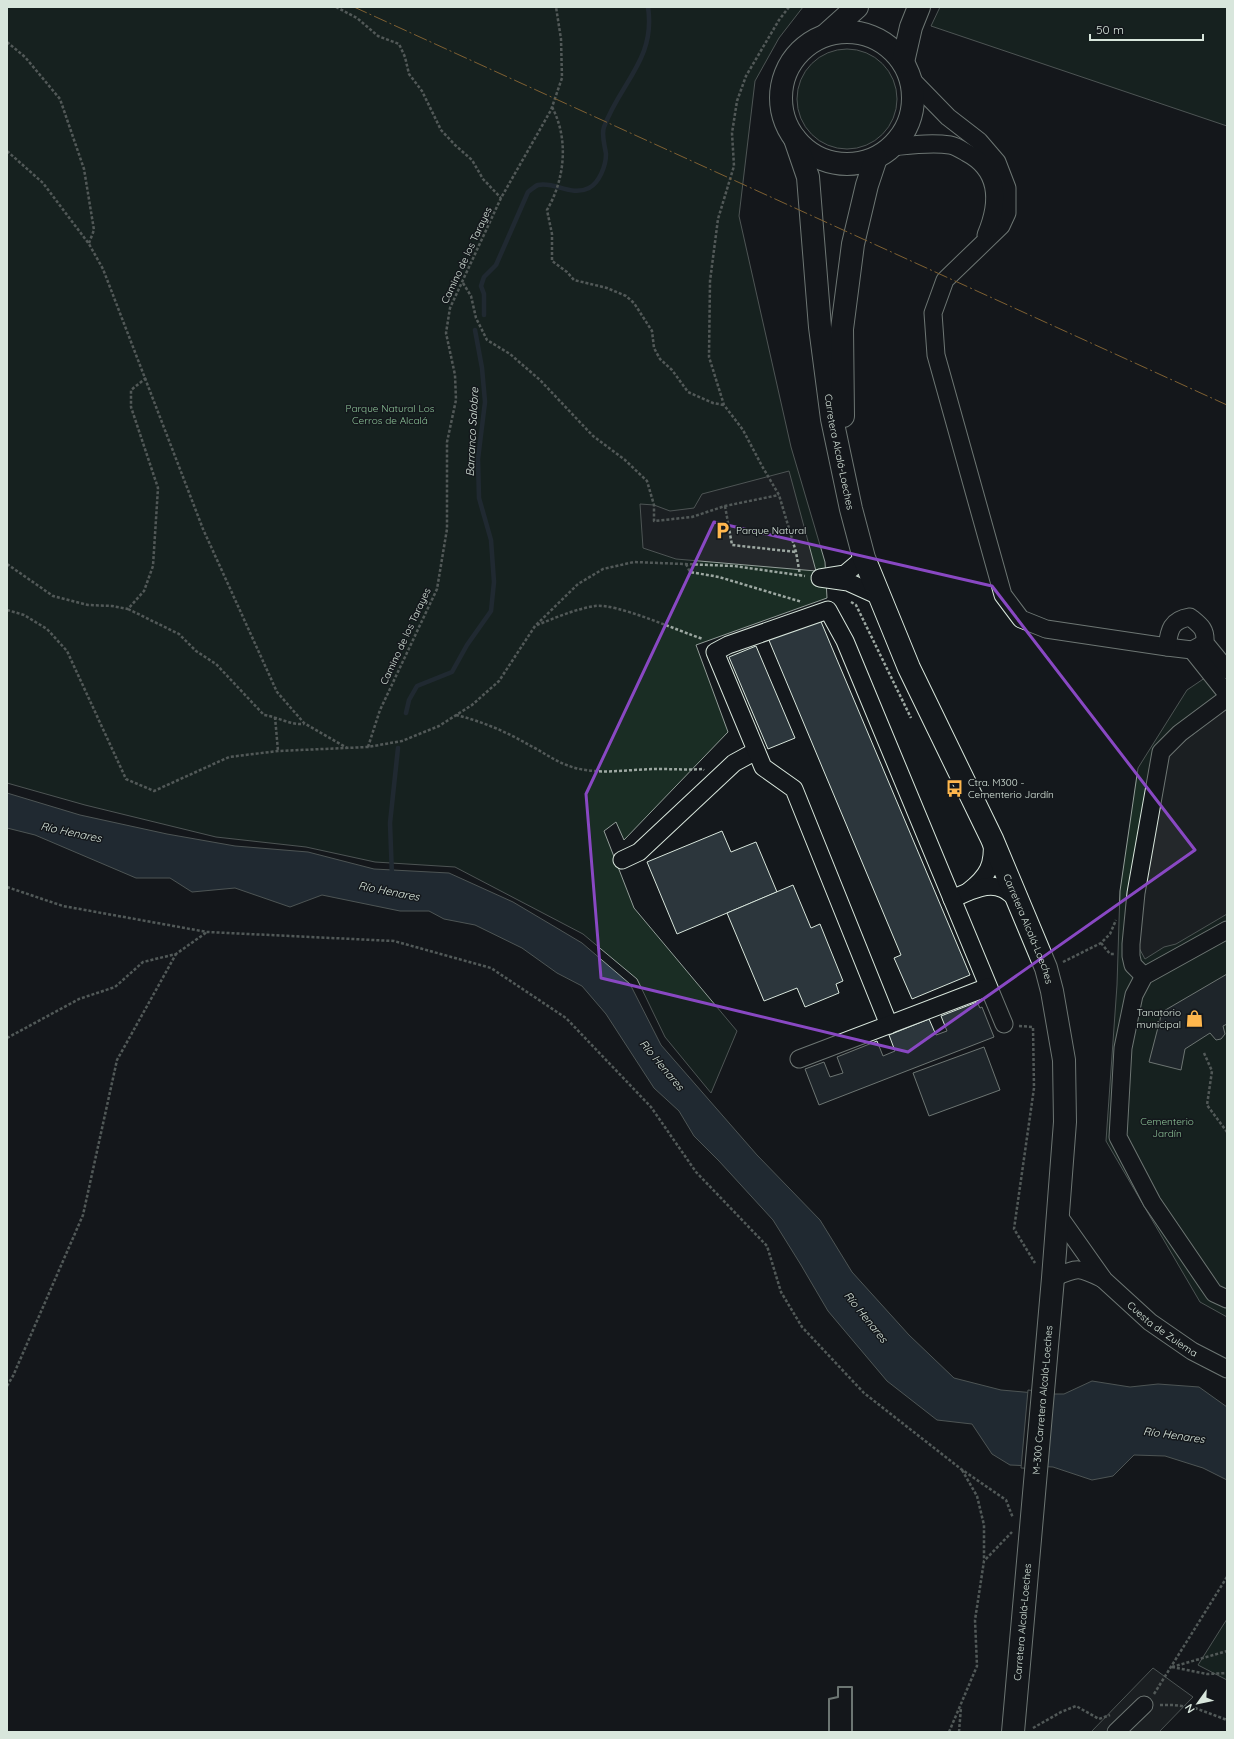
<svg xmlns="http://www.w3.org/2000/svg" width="1234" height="1739" font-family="Quicksand,sans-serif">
<rect width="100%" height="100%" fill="#14181c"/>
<g fill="#1a2d24" stroke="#939e99">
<path d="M7 7H803L779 38 755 81 739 216 791 447 825 562 827 598 696 645 728 732 624 840 616 822 604 831 634 908 737 1031 711 1093 665 1037 637 979 583 934 455 867 375 862 306 847 216 837 85 805 7 783Z"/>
<path d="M940 7H1227V126L931 26Z"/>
<circle cx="847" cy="99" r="50"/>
<path d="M1227 663V1317L1200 1302 1106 1141 1117 985 1120 891 1138 768 1187 690Z"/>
<path d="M1227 1619V1680L1198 1665Z"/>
</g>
<g fill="#24282b" stroke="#939e99">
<path d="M789 471 816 571 676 559 643 548 640 504 654 505 670 511 694 508 702 494Z"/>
<path d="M1225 709 1227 711V914L1176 944 1164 947 1145 959 1138 946V934L1167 755Z"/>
<path d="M1153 1668 1193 1697 1159 1732H1091Z"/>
</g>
<path fill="#2f3f4d" stroke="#939e99" d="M7 793 80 815 167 834 235 846 308 852 374 869 449 873 513 902 582 943 630 984 661 1045 757 1155 820 1220 852 1272 909 1335 954 1378 1001 1390 1046 1394H1064L1092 1381 1130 1387 1158 1384 1199 1387 1227 1407V1480L1203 1468 1165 1456 1134 1455 1113 1476 1092 1480 1053 1467 1010 1465 992 1454 972 1424 937 1420 887 1381 828 1311 801 1265 773 1220 719 1161 694 1136 679 1111 654 1088 606 1014 582 986 557 973 522 948 475 925 444 919 429 911H400L322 895 290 907 235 888 192 892 170 878H136L35 835 7 828Z"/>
<path fill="#14181c" stroke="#939e99" d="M1028 1390 1046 1392V1469L1021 1468Z"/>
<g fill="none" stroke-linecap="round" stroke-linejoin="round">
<g stroke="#2f3f4d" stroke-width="4.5">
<path d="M484 315V294L481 286 484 277 496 265 528 192C531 190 535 186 538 185 555 181 571 197 589 188 599 183 606 166 606 154 605 146 601 135 604 127 620 83 656 59 648 7"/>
<path d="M406 713 409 700 417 686 452 672 467 645 491 611 494 582 491 540 479 498 478 459 485 402 482 368 475 330"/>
<path d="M392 876 390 823 398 748"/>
</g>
</g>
<g fill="#2c363c" stroke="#d8e6dc">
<path d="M819 617 970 975 912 999 894 958 901 955 768 638Z"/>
<path d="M756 646 795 738 768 749 729 657Z"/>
<path d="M722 831 731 852 756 842 777 892 677 934 647 862Z"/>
<path d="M793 885 811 928 820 924 843 981 836 984 839 993 805 1007 797 988 764 1001 727 913Z"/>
<path d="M1227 974V1024L1223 1026 1225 1034 1221 1039 1216 1040 1210 1033 1185 1049 1181 1070 1149 1062 1162 1012Z"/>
<path d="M977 1002 980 1008 982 1007 994 1037 819 1105 805 1069 824 1062 830 1077 843 1073 837 1057 877 1041 883 1056 895 1051 889 1035 929 1019 936 1035 947 1031 941 1016Z"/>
<path d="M984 1047 1000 1090 929 1116 913 1073Z"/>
</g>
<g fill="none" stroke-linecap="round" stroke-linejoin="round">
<defs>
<g id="minor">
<path d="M910 78 948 117 979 141 997 162 1007 188V213L1001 226 945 280 933 313 936 355 1003 595 1021 619 1046 629 1167 647 1192 650 1205 643"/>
<path d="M892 147C911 145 931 142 950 145 956 146 962 150 967 153 1001 171 999 204 986 235"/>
<path d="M864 558 845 574 820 578 848 582 879 596"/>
<path d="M1167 647C1169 630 1171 620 1190 617 1201 626 1206 629 1205 643L1227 670"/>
<path d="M1192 650 1227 694"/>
<path d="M622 860 639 852 734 763 756 751"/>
<path d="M969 891C988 876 994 865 992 841"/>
<path d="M952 899C966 893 987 881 1003 889 1009 892 1014 897 1019 900"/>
<path d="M1227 930 1144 976 1134 995 1123 1048 1118 1137 1152 1202 1214 1293 1227 1299"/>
<path d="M1144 976 1133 965 1131 956V944L1136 893 1161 752 1180 733 1227 698"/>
<path d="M889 1025 794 789 763 767 715 652 728 645 828 610 845 641 1004 1024"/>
<path d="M799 1059 988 987"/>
<path id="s1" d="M1058 1215 1104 1280 1150 1322 1192 1351 1227 1369"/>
<path d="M1053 1278C1079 1267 1078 1267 1103 1279"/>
<path d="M1116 1732 1144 1705"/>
</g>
<g id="major">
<circle cx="847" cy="98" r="66"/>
<path d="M827 34 857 7"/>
<path d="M903 62 911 27 919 7"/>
<path id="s2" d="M795 139 808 177 820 327 832 419 851 509 864 558 909 668 992 839 1046 968 1052 991 1064 1060 1065 1122 1053 1278 1013 1732"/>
<path d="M843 416 842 329 853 244 867 185 876 158"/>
</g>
</defs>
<use href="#minor" stroke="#d8e6dc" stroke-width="19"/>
<use href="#major" stroke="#d8e6dc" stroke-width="24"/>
<g stroke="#9da8a2" stroke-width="2.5" stroke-dasharray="3 2" stroke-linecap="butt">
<path d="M336 7 357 18 378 36 399 44 405 57 409 74 422 91 441 130 455 145 472 160 483 179 501 198"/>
<path d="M789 7 779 20 746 76 737 101 732 133 734 166 718 219 710 281 709 357 724 405 743 430 762 466 779 495 796 552 800 575"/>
<path d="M7 42 25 57 60 99 84 169 94 230 89 243"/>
<path d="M552 107C569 139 565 179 547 210L552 234V261L567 272 574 280 607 288 626 296 634 303 652 331 654 348 660 359 672 370 688 392 713 403 724 405"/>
<path d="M7 151 43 183 89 244 103 269 203 529 277 692 304 723 347 748"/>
<path d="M463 283 471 296 476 318 487 340 510 354 540 380 593 436 625 460 647 481 654 505V521L692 517 725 506 779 495"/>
<path d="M725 506 732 545 796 552"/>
<path d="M7 564 53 596 88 605 112 606 128 609 144 591 153 566 158 488 131 407V390L146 378"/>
<path d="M686 564 690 572 719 577 802 602"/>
<path d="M851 602 856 605 911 718"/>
<path d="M128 609 179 634 196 651 216 664 264 715C278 717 290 725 304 724"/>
<path d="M7 610 24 615 47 629 67 651 126 779 154 791 229 757 278 751 368 747 402 741 439 726 472 705 499 681 535 626 578 584 603 569 634 562 734 566 805 576"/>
<path d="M537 625C555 618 575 609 595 606 617 603 678 631 703 639"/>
<path d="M456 715C481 721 507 732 529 745 541 751 552 759 564 764 594 777 626 769 657 769 673 769 688 770 703 769L704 770"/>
<path d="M275 717 278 751"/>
<path d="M368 747 380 710 437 589 447 529V442L456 400 455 375 446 333 450 308 501 198 551 110 562 78 561 39 556 7"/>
<path d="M7 887 63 906 207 932 394 941 491 968 566 1018 651 1107 696 1172 767 1246 781 1292 802 1327 864 1393 961 1469 1006 1500 1013 1518"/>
<path d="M1101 943 1110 954H1115"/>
<path d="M1063 962 1101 943 1110 934 1116 920"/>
<path d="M1019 1026 1033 1027 1034 1088 1014 1229 1035 1263"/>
<path d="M7 1038 79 999 115 987 143 962 176 954 207 932"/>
<path d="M1204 1053 1212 1071 1207 1105 1227 1132"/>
<path d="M7 1386 13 1376 83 1215 117 1060 176 954"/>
<path d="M962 1470 977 1496 984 1525V1560"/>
<path d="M1172 1667 1227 1651"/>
<path d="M1172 1667 1207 1674 1227 1673"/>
<path d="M1154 1694 1227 1577"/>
<path d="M1160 1705H1174L1195 1708 1227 1720"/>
<path d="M1033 1728 1061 1712 1076 1706 1099 1719 1110 1715"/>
<path d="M949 1732 977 1666 975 1620 984 1561 1012 1532"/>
<path d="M959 1732 961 1707"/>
</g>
<use href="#minor" stroke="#14181c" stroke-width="17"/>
<use href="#major" stroke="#14181c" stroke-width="22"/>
<path stroke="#d8e6dc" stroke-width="2" d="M829 1732V1699L838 1697V1687H852V1732"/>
<path stroke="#ffb74d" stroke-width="1" stroke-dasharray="14 3 2 3" stroke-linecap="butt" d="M354 7 1227 405"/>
</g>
<path d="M0 0H1234V1739H0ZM714 522 992 586 1195 850 908 1052 601 978 586 794Z" fill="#14181c" fill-opacity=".55" fill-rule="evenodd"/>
<path fill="none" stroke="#8948c3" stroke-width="3" stroke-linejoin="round" d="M714 522 992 586 1195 850 908 1052 601 978 586 794Z"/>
<defs>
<symbol id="parking-bare" viewBox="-9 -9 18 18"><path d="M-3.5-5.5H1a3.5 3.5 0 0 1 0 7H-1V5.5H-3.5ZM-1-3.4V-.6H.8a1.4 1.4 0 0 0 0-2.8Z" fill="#ffb74d" stroke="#14181c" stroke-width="2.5" paint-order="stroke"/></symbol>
<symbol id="bus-bare" viewBox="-9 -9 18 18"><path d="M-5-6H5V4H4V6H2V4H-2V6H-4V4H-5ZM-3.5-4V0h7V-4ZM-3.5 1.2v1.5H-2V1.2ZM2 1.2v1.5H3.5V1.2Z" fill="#ffb74d" stroke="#14181c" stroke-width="2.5" paint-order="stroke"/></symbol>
<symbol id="shop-bare" viewBox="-9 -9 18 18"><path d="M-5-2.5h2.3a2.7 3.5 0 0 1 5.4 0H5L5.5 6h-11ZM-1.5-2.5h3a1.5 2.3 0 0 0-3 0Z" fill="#ffb74d" stroke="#14181c" stroke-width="2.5" paint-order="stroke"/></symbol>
</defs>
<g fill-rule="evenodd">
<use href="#parking-bare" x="710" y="518" width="25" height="25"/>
<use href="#bus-bare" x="942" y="776" width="25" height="25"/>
<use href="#shop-bare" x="1182" y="1006" width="25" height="25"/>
</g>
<g text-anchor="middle" stroke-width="3" stroke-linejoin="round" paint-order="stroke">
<g font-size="10" fill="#d8e6dc" stroke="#14181c">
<text transform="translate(466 255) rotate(-65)" y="4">Camino de los Tarayes</text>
<text dy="4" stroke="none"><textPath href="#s2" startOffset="317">Carretera Alcalá-Loeches</textPath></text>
<text transform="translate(405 636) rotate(-65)" y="4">Camino de los Tarayes</text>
<text dy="4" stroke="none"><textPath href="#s2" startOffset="832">Carretera Alcalá-Loeches</textPath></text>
<text dy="4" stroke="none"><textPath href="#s1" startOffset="156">Cuesta de Zulema</textPath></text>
<text transform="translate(1042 1400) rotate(-85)" y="4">M-300 Carretera Alcalá-Loeches</text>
<text transform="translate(1022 1622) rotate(-85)" y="4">Carretera Alcalá-Loeches</text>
</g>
<g font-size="10" fill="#8ac095" stroke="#14181c">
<text x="390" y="412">Parque Natural Los<tspan x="390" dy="12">Cerros de Alcalá</tspan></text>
<text x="1167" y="1125">Cementerio<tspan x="1167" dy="12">Jardín</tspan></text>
</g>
<g font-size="10" fill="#d8e6dc" stroke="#14181c" text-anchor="start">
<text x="736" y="534">Parque Natural</text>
<text x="968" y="786">Ctra. M300 -<tspan x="968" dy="12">Cementerio Jardín</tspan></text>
<text x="1181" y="1016" text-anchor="end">Tanatorio<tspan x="1181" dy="12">municipal</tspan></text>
</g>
<g font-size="11" font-style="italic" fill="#d8e6dc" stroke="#14181c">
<text transform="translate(472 432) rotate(-87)" y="4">Barranco Salobre</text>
<text transform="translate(71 832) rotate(12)" y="4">Río Henares</text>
<text transform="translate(389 891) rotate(11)" y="4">Río Henares</text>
<text transform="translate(662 1065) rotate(50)" y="4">Río Henares</text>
<text transform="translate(866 1317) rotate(51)" y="4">Río Henares</text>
<text transform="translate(1174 1435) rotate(8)" y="4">Río Henares</text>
</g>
</g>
<rect width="1234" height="1739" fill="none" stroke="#d8e6dc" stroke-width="16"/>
<g transform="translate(1198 1703) rotate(237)" stroke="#14181c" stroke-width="3" paint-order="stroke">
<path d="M0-3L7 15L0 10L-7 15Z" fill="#d8e6dc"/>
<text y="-6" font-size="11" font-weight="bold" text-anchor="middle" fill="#d8e6dc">N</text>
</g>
<path d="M1090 34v6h113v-6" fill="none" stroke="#d8e6dc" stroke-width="2"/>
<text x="1096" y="34" font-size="12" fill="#d8e6dc" stroke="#14181c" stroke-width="3" paint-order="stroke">50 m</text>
</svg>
